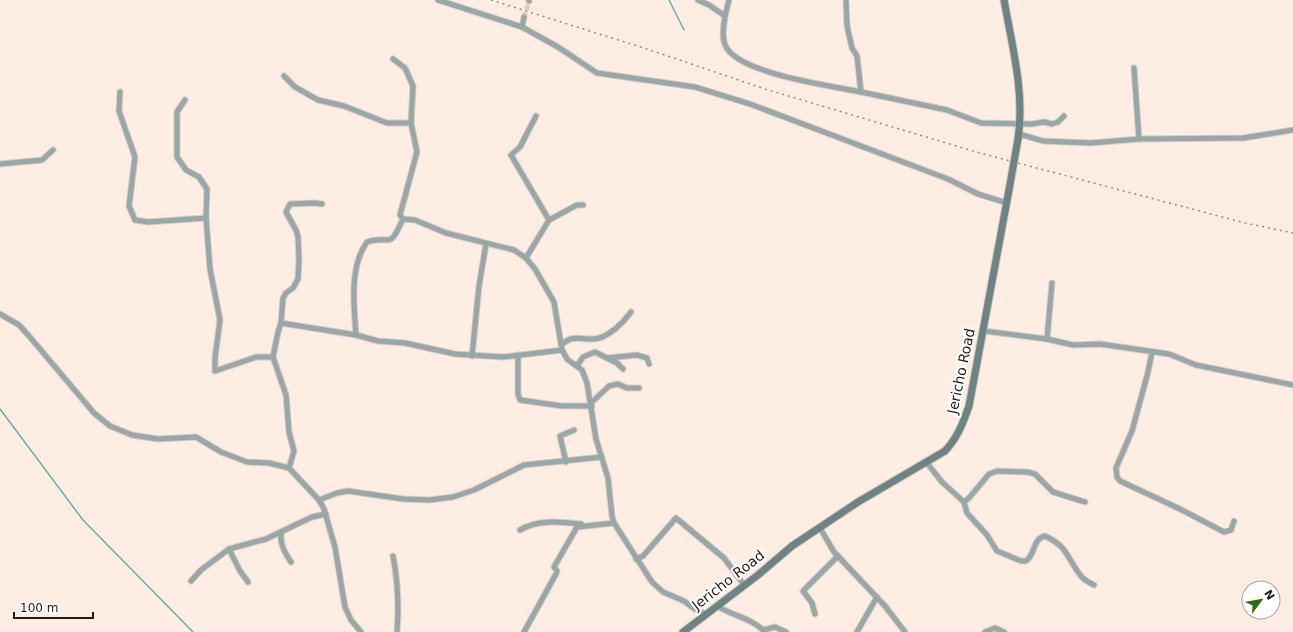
<svg xmlns="http://www.w3.org/2000/svg" width="1293" height="632" font-family="'DejaVu Sans',sans-serif">
<rect width="100%" height="100%" fill="#fdede3"/>
<g fill="none" stroke-linecap="round" stroke-linejoin="round">
<g stroke="#6aabb2" stroke-width="1.5">
<path d="M669 0 684 30"/>
<path d="M0 409 83 520 193 632"/>
</g>
<path stroke="#dccdc4" stroke-width="5" stroke-dasharray="5 2.5" stroke-linecap="butt" d="M524 17 529 1"/>
<defs>
<g id="street">
<path d="M438 0 522 27"/>
<path d="M529 0V1"/>
<path d="M698 0 709 5 725 16 729 0"/>
<path d="M846 0 847 26 852 48 857 56 861 92 947 110 981 123 1032 124 1044 122 1052 124 1058 122 1064 116"/>
<path d="M725 16C724 26 721 37 726 47 741 74 831 86 861 92"/>
<path d="M524 17 522 27 558 47 597 73 695 87 750 104 948 179 978 194 1007 203"/>
<path d="M393 59 405 68 413 86 411 123 417 152 400 215 403 219 415 220 446 233 514 250 526 258 535 269 554 302 562 350 567 359 582 370 587 383 596 439 608 478 612 516 614 523 652 582 663 592 684 601 696 610 706 614"/>
<path d="M1134 68 1139 139"/>
<path d="M284 76 295 87 318 100 344 106 387 123H411"/>
<path d="M120 92 119 111 135 157 129 206 135 220 148 222 206 218"/>
<path d="M185 100 177 112V157L186 170 199 177 207 189 206 218 210 269 220 320 215 358V371L256 357H273"/>
<path d="M1019 134 1043 141 1091 143 1139 139 1243 138 1293 130"/>
<path d="M0 164 42 160 53 150"/>
<path d="M549 220 577 205H583"/>
<path d="M526 258 549 220 511 155 520 147 536 116"/>
<path d="M0 314 19 325 29 336 94 413 110 426 132 435 158 439 196 437 221 452 247 462 269 463 289 468 319 500 324 509 335 547 345 607 351 620 361 632"/>
<path d="M281 323 356 335 378 341 405 343 455 354 503 357 562 350"/>
<path d="M984 331 1047 339 1073 345 1100 344 1169 354 1196 365 1293 385"/>
<path d="M356 335C354 306 349 267 367 242 392 234 388 252 403 219"/>
<path d="M1047 339 1052 283"/>
<path d="M562 344C575 334 579 340 594 339 608 338 623 323 631 312"/>
<path d="M1152 352 1148 372 1132 431 1116 468 1117 477 1120 481 1180 509 1224 532 1231 530 1234 521"/>
<path d="M518 355V394L520 400 562 406H592"/>
<path d="M472 356 479 286 486 244"/>
<path d="M607 358 637 355 647 358 649 364"/>
<path d="M577 366 583 357 595 352 617 363 623 369"/>
<path d="M591 403 609 386 618 384 627 388H639"/>
<path d="M566 462 560 436 574 430"/>
<path d="M927 463 942 482 964 502 969 498 989 474 997 471 1027 472 1035 474 1053 492 1085 502"/>
<path d="M289 468 294 451 289 432 286 395 273 357 278 332 281 323 283 298 286 293 293 288 298 279 299 260 298 237 296 230 286 212 290 204 315 203 322 204"/>
<path d="M319 500 337 493 348 491 403 499 429 500 453 497 474 490 524 465 602 457"/>
<path d="M964 502 967 513 987 535 997 551 1021 561H1026C1036 554 1032 539 1045 536 1069 547 1067 559 1081 576 1084 580 1090 583 1094 585"/>
<path d="M820 528 834 552 885 606 905 632"/>
<path d="M520 530C538 519 561 522 581 524"/>
<path d="M281 533C280 545 285 553 291 562"/>
<path d="M229 549 240 571 248 582"/>
<path d="M393 556C398 582 399 606 397 632"/>
<path d="M636 559 643 556 676 518 724 558 744 585"/>
<path d="M191 581 201 570 229 549 266 539 312 517 326 514"/>
<path d="M717 606C733 616 752 618 765 632"/>
<path d="M815 614 812 603 803 591 838 556"/>
<path d="M764 630 775 627 786 632"/>
<path d="M524 632 556 574 557 571 554 567 577 527 614 523"/>
<path d="M857 632 877 597"/>
<path d="M985 632 995 628 1004 632"/>
</g>
<g id="secondary">
<path d="M1004 0C1012 45 1025 94 1018 139"/>
<path d="M683 632 758 575 792 546 858 502 945 451C958 437 963 423 969 406L1009 190"/>
</g>
</defs>
<use href="#street" stroke="#dacbc2" stroke-width="7"/>
<use href="#secondary" stroke="#dacbc2" stroke-width="9"/>
<use href="#street" stroke="#98a7a7" stroke-width="5"/>
<use href="#secondary" stroke="#6e8484" stroke-width="7"/>
<path stroke="#958880" stroke-width="1.5" stroke-dasharray="2 4" stroke-linecap="butt" d="M491 0 647 49 765 89 980 153 1245 223 1293 233"/>
<defs>
<path id="secondary-bridge" d="M1009 190 1018 139"/>
</defs>
<use href="#secondary-bridge" stroke="#dacbc2" stroke-width="9" stroke-linecap="butt"/>
<use href="#secondary-bridge" stroke="#6e8484" stroke-width="7"/>
</g>
<g text-anchor="middle" stroke-width="4" stroke-linejoin="round" paint-order="stroke">
<g font-size="14" fill="#221913" stroke="#fff">
<text transform="translate(961 371) rotate(-78)" y="5">Jericho Road</text>
<text transform="translate(728 580) rotate(-38)" y="5">Jericho Road</text>
</g>
</g>
<g transform="translate(1261 600) rotate(58)"><circle r="19" fill="#ffffff" stroke="#a7a3a1"/>
<path d="M0-3L7 15L0 10L-7 15Z" fill="#296e0b"/>
<text y="-6" font-size="11" font-weight="bold" text-anchor="middle" fill="#221913">N</text>
</g>
<path d="M14 612v6h79v-6" fill="none" stroke="#221913" stroke-width="2"/>
<text x="20" y="612" font-size="12" fill="#221913" stroke="#ffffff" stroke-width="3" paint-order="stroke">100 m</text>
</svg>
